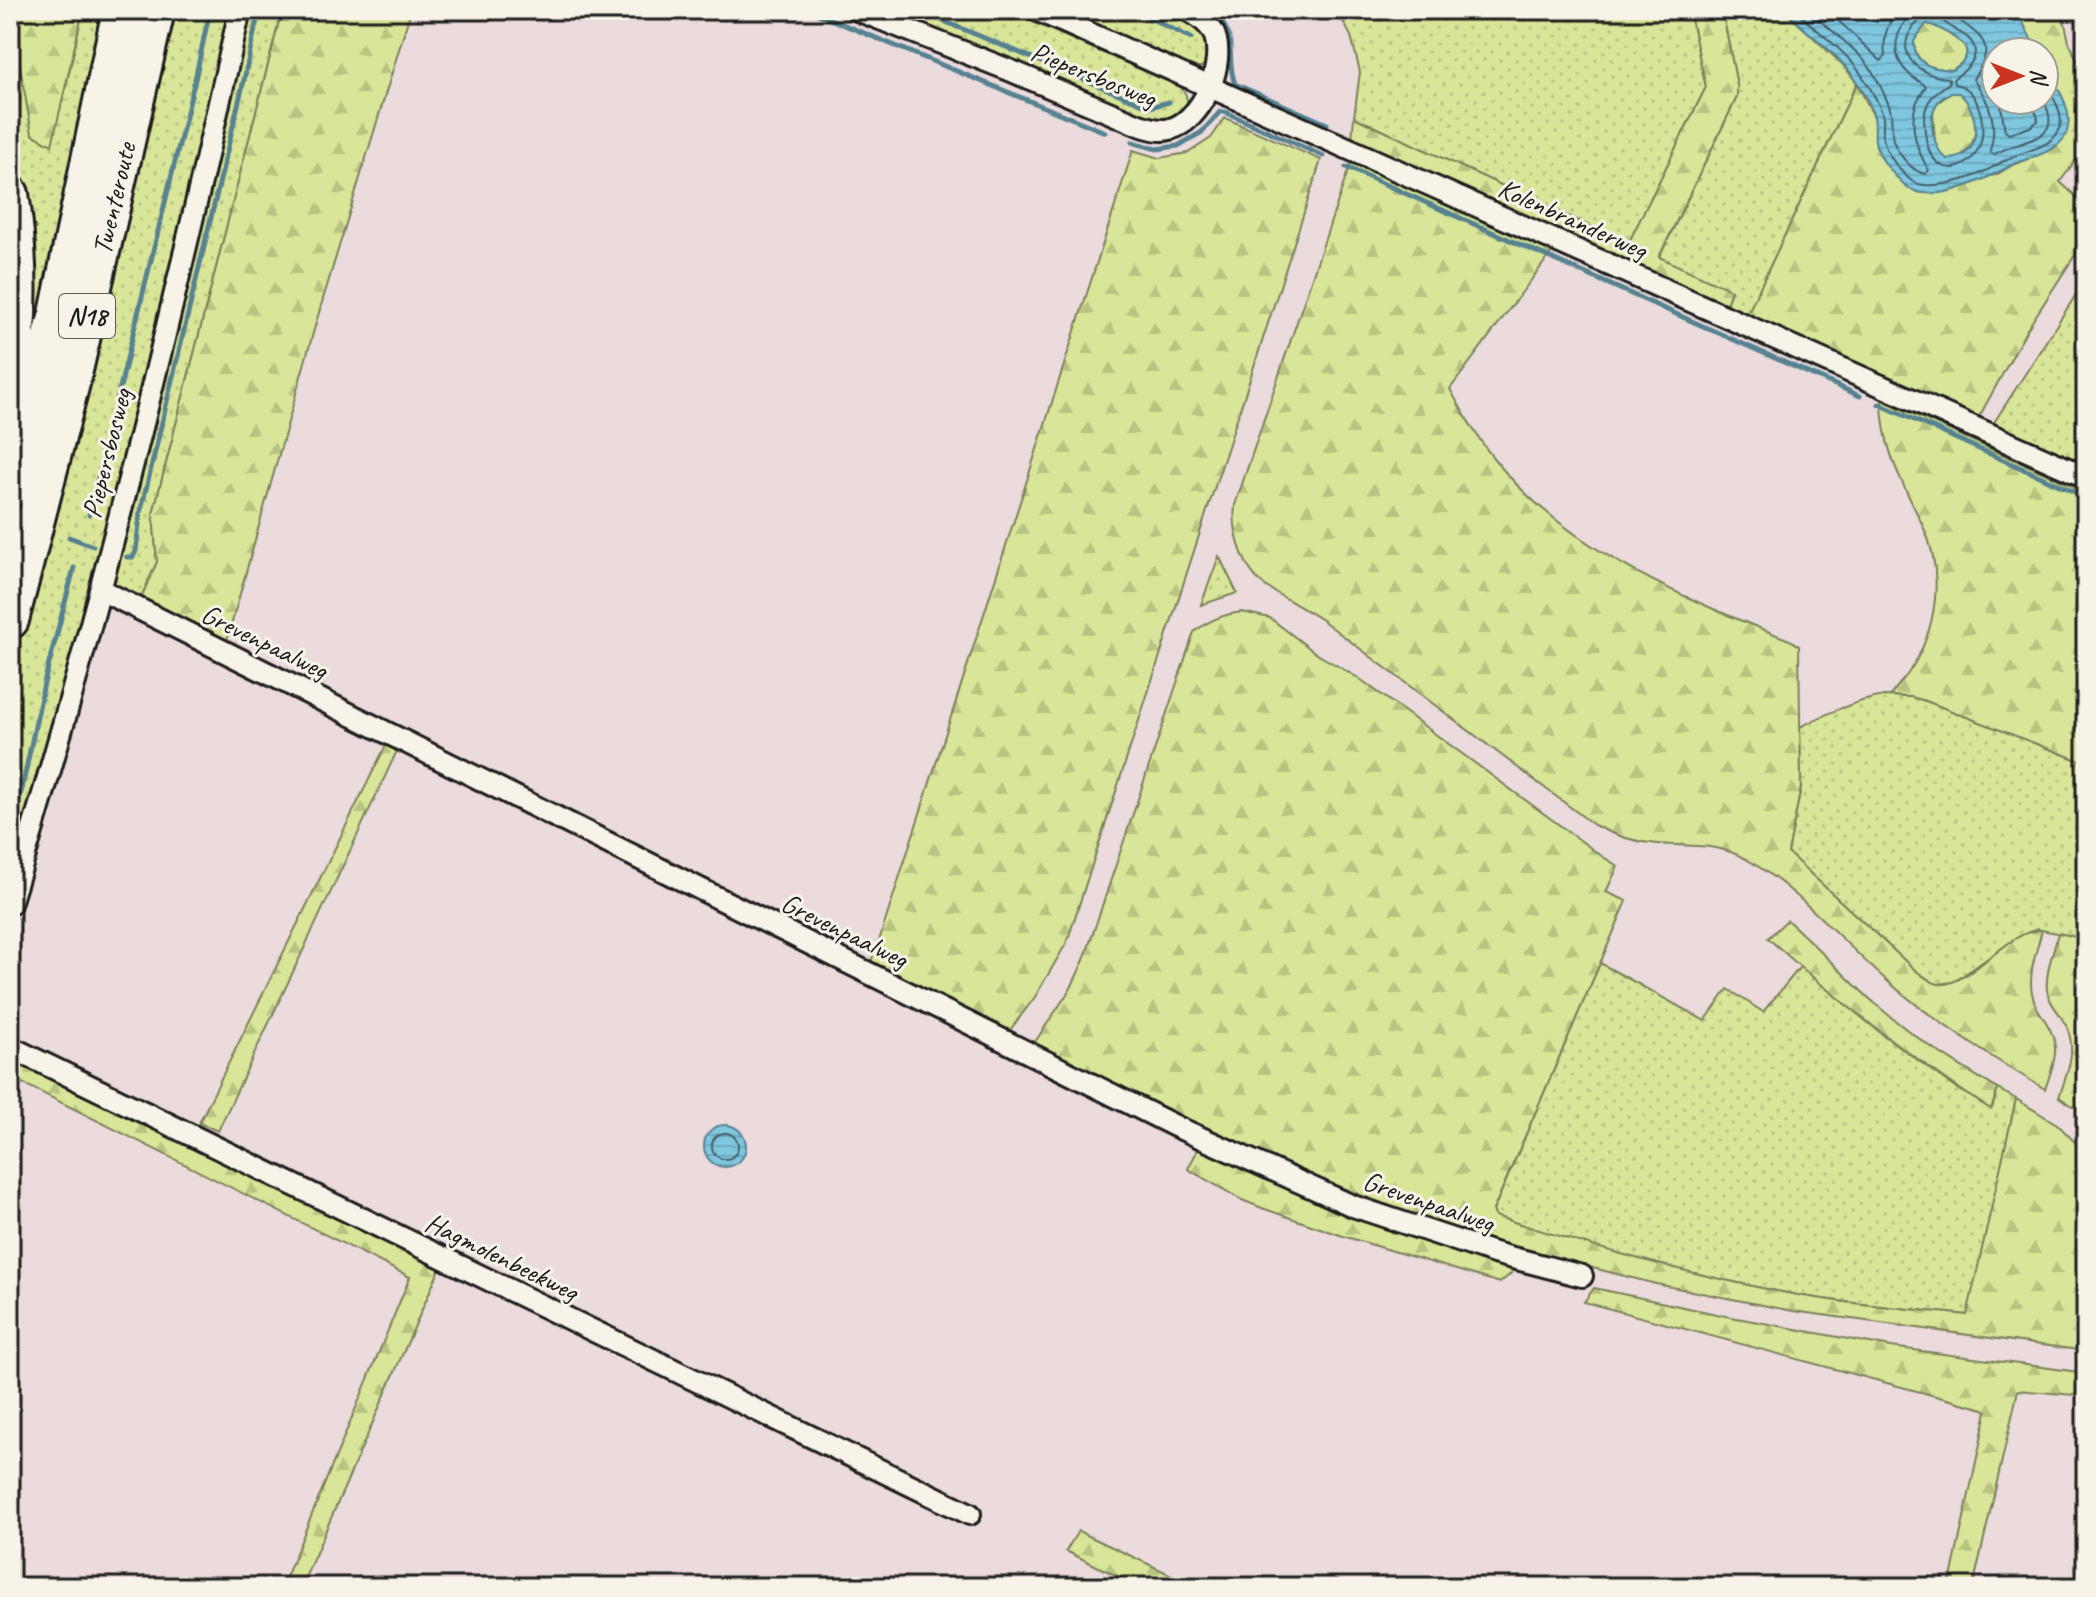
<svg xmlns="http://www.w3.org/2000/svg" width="2096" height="1597" font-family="Caveat,sans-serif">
<defs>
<pattern id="grass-dots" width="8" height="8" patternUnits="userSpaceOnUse" patternTransform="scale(2)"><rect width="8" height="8" fill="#d9e598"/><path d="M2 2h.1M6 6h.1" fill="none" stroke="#bac482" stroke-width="1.8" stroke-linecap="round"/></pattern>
<pattern id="forest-firs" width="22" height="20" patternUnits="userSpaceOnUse" patternTransform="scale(2)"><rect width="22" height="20" fill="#d9e598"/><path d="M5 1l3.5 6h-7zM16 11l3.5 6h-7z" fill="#bac482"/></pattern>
<pattern id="water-rules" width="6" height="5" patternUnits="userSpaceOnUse" patternTransform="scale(2)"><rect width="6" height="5" fill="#7fc6df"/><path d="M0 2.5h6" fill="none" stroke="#6daabf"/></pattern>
</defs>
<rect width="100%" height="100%" fill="#ecdbdd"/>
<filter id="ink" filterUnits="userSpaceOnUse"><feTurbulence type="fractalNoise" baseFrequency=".0125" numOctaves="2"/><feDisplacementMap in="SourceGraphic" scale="16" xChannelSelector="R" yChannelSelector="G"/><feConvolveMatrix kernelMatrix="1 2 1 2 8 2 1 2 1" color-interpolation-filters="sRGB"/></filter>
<g filter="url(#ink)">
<g fill="url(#grass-dots)" stroke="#7a805a" stroke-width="2">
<path d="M83 10H109L44 305 10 440V414L15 391 16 193 10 163V18L19 52 63 100Z"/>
<path d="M170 10H232L94 589 10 877V668L81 396Z"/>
<path d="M245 10H282L153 514 157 562 140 600 110 583Z"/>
<path d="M872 10H1005L1181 87 1186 95 1188 106 1169 124 1154 123Z"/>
<path d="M1054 10H1169L1187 19 1207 33 1208 63 1201 67H1191L1149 52Z"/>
<path d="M1337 10H1689L1706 87 1628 244 1354 117 1360 72 1351 36Z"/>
<path d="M1722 10H1784L1842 64 1857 83 1746 317 1725 307 1731 291 1659 258 1737 97V85Z"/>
<path d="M2086 279V470L1994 430 1995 421Z"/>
<path d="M1219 556 1237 593 1201 605Z"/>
<path d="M1884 696 1911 697 1926 701 2083 762 2086 759V939L2037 929 2012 941 1954 982 1936 984 1916 971 1788 853 1801 787 1800 727C1828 713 1854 701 1884 696Z"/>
<path d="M1600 963 1705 1021 1728 989 1763 1012 1800 967 1882 1034 1960 1091 1992 1108 1998 1089 2016 1099 1968 1315C1913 1309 1858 1305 1803 1296 1698 1277 1596 1249 1495 1216L1493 1211Z"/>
</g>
<g fill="url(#forest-firs)" stroke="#7a805a" stroke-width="2">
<path d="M10 10H83L52 145 32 134Z"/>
<path d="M282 10H411L317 319 227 640 140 600 157 562 153 514Z"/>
<path d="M1689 10H1722L1737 85V97L1659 257 1731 290 1725 307 1352 139 1354 117 1628 244 1706 87Z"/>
<path d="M2017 10H2062L2069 42 2086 79V146L2060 182 2086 205V238L2026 331 1978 419 1746 317 1857 83 1875 119 1876 147 1891 170 1909 189 1996 175 2011 166 2053 149 2061 141 2065 104 2044 65V52H2037Z"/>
<path d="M1926 24C1938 25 1954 37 1964 45 1971 56 1962 64 1952 70 1932 69 1914 65 1914 41Z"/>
<path d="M1951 93H1959C1980 110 1982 144 1957 159H1947L1937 150 1935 142 1933 112 1937 103Z"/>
<path d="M1225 118 1321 160 1067 942 1035 997 1010 1030H1003L870 964 878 944 1133 150 1159 158 1188 153 1211 138Z"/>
<path d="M1351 162 1552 252 1450 389C1465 416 1480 443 1500 466 1574 554 1688 600 1792 641L1799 646 1801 787 1788 853 1916 971C1922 975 1931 983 1938 984 1968 989 2010 927 2042 930 2037 950 2028 973 2032 993 2034 1004 2040 1013 2046 1022 2062 1047 2054 1063 2045 1089 1989 1056 1933 1021 1884 978 1838 938 1800 890 1746 859 1716 842 1691 847 1658 844 1634 842 1615 836 1594 825L1322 620C1305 609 1286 599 1268 588 1243 572 1232 532 1235 505Z"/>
<path d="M1882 400 2086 492V759L2083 762 1926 701 1911 697 1890 696C1896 688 1903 680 1909 672 1937 630 1945 573 1923 526 1903 483 1882 450 1882 400Z"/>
<path d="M1242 612 1270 618 1317 654 1360 679 1603 857 1618 866 1606 892 1627 901 1493 1210 1495 1216C1596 1249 1698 1277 1803 1296 1857 1305 1913 1309 1967 1315L2016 1099 2057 1124 2086 1153V1351L1793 1311 1656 1284 1534 1253 1416 1216 1250 1153 1033 1045 1071 988 1084 960 1194 632C1209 620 1223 614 1242 612Z"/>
<path d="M386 745 397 751 218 1131 199 1123Z"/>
<path d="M1787 920C1821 950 1851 984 1886 1013 1920 1042 1960 1066 1998 1089L1991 1109C1961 1092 1934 1070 1905 1050 1857 1015 1812 978 1768 938Z"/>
<path d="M2058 933 2086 939V1115L2059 1097C2069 1069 2079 1044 2062 1018 2056 1009 2048 1000 2047 990 2045 972 2054 951 2058 933Z"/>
<path d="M10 1056 441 1266 301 1587H282L410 1277 10 1077Z"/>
<path d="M1198 1149 1326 1206 1376 1225 1516 1269 1500 1283 1343 1236 1262 1208 1242 1200 1188 1169Z"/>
<path d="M1594 1288 1726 1316 1891 1347 2086 1373V1396L2018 1390 1973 1587H1949L1987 1411 1984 1409 1584 1302Z"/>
<path d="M1078 1531 1197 1587H1140L1066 1551Z"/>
</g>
<g fill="url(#water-rules)" stroke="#578291" stroke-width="2" fill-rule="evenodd">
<path d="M1784 10H1881L1897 12 1919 10H2017L2037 52H1996V100H2044V65C2054 83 2072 105 2068 127 2065 153 2029 156 2010 166 1986 179 1932 207 1906 186 1894 176 1878 158 1875 141 1874 133 1876 125 1874 117 1871 104 1862 89 1855 79 1837 52 1806 33 1784 10ZM1926 24C1938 25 1954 37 1964 45 1971 56 1962 64 1952 70 1932 69 1914 65 1914 41ZM1951 93H1959C1981 111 1984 160 1947 159 1934 150 1927 119 1936 105 1939 99 1945 96 1951 93Z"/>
<circle cx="725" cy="1146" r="21"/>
</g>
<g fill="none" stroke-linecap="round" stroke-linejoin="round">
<g stroke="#44606a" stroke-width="2">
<path d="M1795 10C1816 31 1844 49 1861 74 1869 86 1880 103 1883 117 1884 126 1881 134 1884 142 1887 155 1901 173 1912 181 1926 191 1962 181 1977 175 1989 170 1999 163 2010 158 2026 150 2055 147 2060 127 2064 111 2051 95 2044 82"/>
<path d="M1809 10C1828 29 1851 44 1868 65 1876 76 1883 91 1888 103 1894 116 1890 128 1893 140 1897 153 1913 173 1926 174L1929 170C1917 152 1909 126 1916 104 1918 98 1923 92 1926 86 1921 82 1914 79 1910 75 1887 54 1896 28 1915 10"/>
<path d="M1827 10 1881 61 1885 57C1883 38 1886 25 1898 10"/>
<path d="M1944 10C1951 13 1955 17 1960 21 1989 41 1993 49 1973 79 1988 99 1999 124 1990 150L1991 153 1995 154C2023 138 2066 141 2043 100"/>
<path d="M1924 17C1936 16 1942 20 1952 28 1957 32 1963 33 1968 38 1984 53 1969 69 1954 78L1953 81 1955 84C1966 86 1973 93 1977 103 2002 162 1936 195 1926 139 1923 122 1922 105 1936 93 1941 88 1946 86 1950 82L1948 78C1910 75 1889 43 1924 17Z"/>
<path d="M2000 100 2005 131 2009 134 2030 127 2038 121 2037 115 2029 100"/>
<circle cx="725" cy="1146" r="13"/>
</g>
<g stroke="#578291" stroke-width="5">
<path d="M808 10 1105 132"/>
<path d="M917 10 1150 107 1169 102"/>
<path d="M1133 10 1191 38"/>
<path d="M1211 10C1241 37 1224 54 1235 84L1327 124"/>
<path d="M1132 142 1157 149 1178 146 1202 132 1220 112H1225L1323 156"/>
<path d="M1346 167 1860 396"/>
<path d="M1879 404 2086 497"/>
<path d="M89 515 196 75 210 10"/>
<path d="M69 537 93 546"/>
<path d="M127 557H133L136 551 140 514 244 80 259 10"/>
<path d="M10 829 22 789 44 683 74 568"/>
</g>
<defs>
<g id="street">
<path d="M857 10 1014 72 1139 125C1149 128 1160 132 1170 129 1201 121 1223 70 1216 40 1213 26 1199 16 1187 10"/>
<path d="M1037 10 2086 477"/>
<path d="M101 590 1177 1127 1353 1206 1494 1253 1582 1276"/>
<path d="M10 904C101 610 173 311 240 10"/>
<path d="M10 1047 970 1514"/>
</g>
<g id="highway">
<path d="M10 194C20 258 20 322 10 386"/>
<path d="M10 489 58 314 121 10"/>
<path id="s1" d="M10 620 72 379 156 10"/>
</g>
</defs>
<use href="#street" stroke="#1c1c1c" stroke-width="26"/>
<use href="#highway" stroke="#1c1c1c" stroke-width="42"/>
<use href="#street" stroke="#f7f3e8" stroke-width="20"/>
<use href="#highway" stroke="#f7f3e8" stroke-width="36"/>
</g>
</g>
<g text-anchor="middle" stroke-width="6" stroke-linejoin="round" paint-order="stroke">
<rect fill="#f7f3e8" stroke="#5e5c59" stroke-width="2" x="59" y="294" width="56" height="44" rx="6"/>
<g font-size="26" font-weight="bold" fill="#1c1c1c">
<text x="87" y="325">N18</text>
</g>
<g font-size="28" fill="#1c1c1c" stroke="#f7f3e8">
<text transform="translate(1094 74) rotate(22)" y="10">Piepersbosweg</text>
<text dy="10" stroke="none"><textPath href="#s1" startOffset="434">Twenteroute</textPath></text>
<text transform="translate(1573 218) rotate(24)" y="10">Kolenbranderweg</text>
<text transform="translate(106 453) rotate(-76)" y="10">Piepersbosweg</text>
<text transform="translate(265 641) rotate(26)" y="10">Grevenpaalweg</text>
<text transform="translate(845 930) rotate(26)" y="10">Grevenpaalweg</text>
<text transform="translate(1429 1201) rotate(19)" y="10">Grevenpaalweg</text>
<text transform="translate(502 1256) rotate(26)" y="10">Hagmolenbeekweg</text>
</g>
</g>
<rect width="2096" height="1597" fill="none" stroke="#f7f3e8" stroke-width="40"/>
<rect x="20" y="20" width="2056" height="1557" fill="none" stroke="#1c1c1c" stroke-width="3" filter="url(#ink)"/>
<g transform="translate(2020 76) rotate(90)"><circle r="38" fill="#f7f3e8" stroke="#9f9d96" stroke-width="2"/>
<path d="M0-6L14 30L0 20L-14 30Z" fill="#c8321e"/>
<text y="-12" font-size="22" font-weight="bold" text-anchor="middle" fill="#1c1c1c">N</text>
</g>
</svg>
